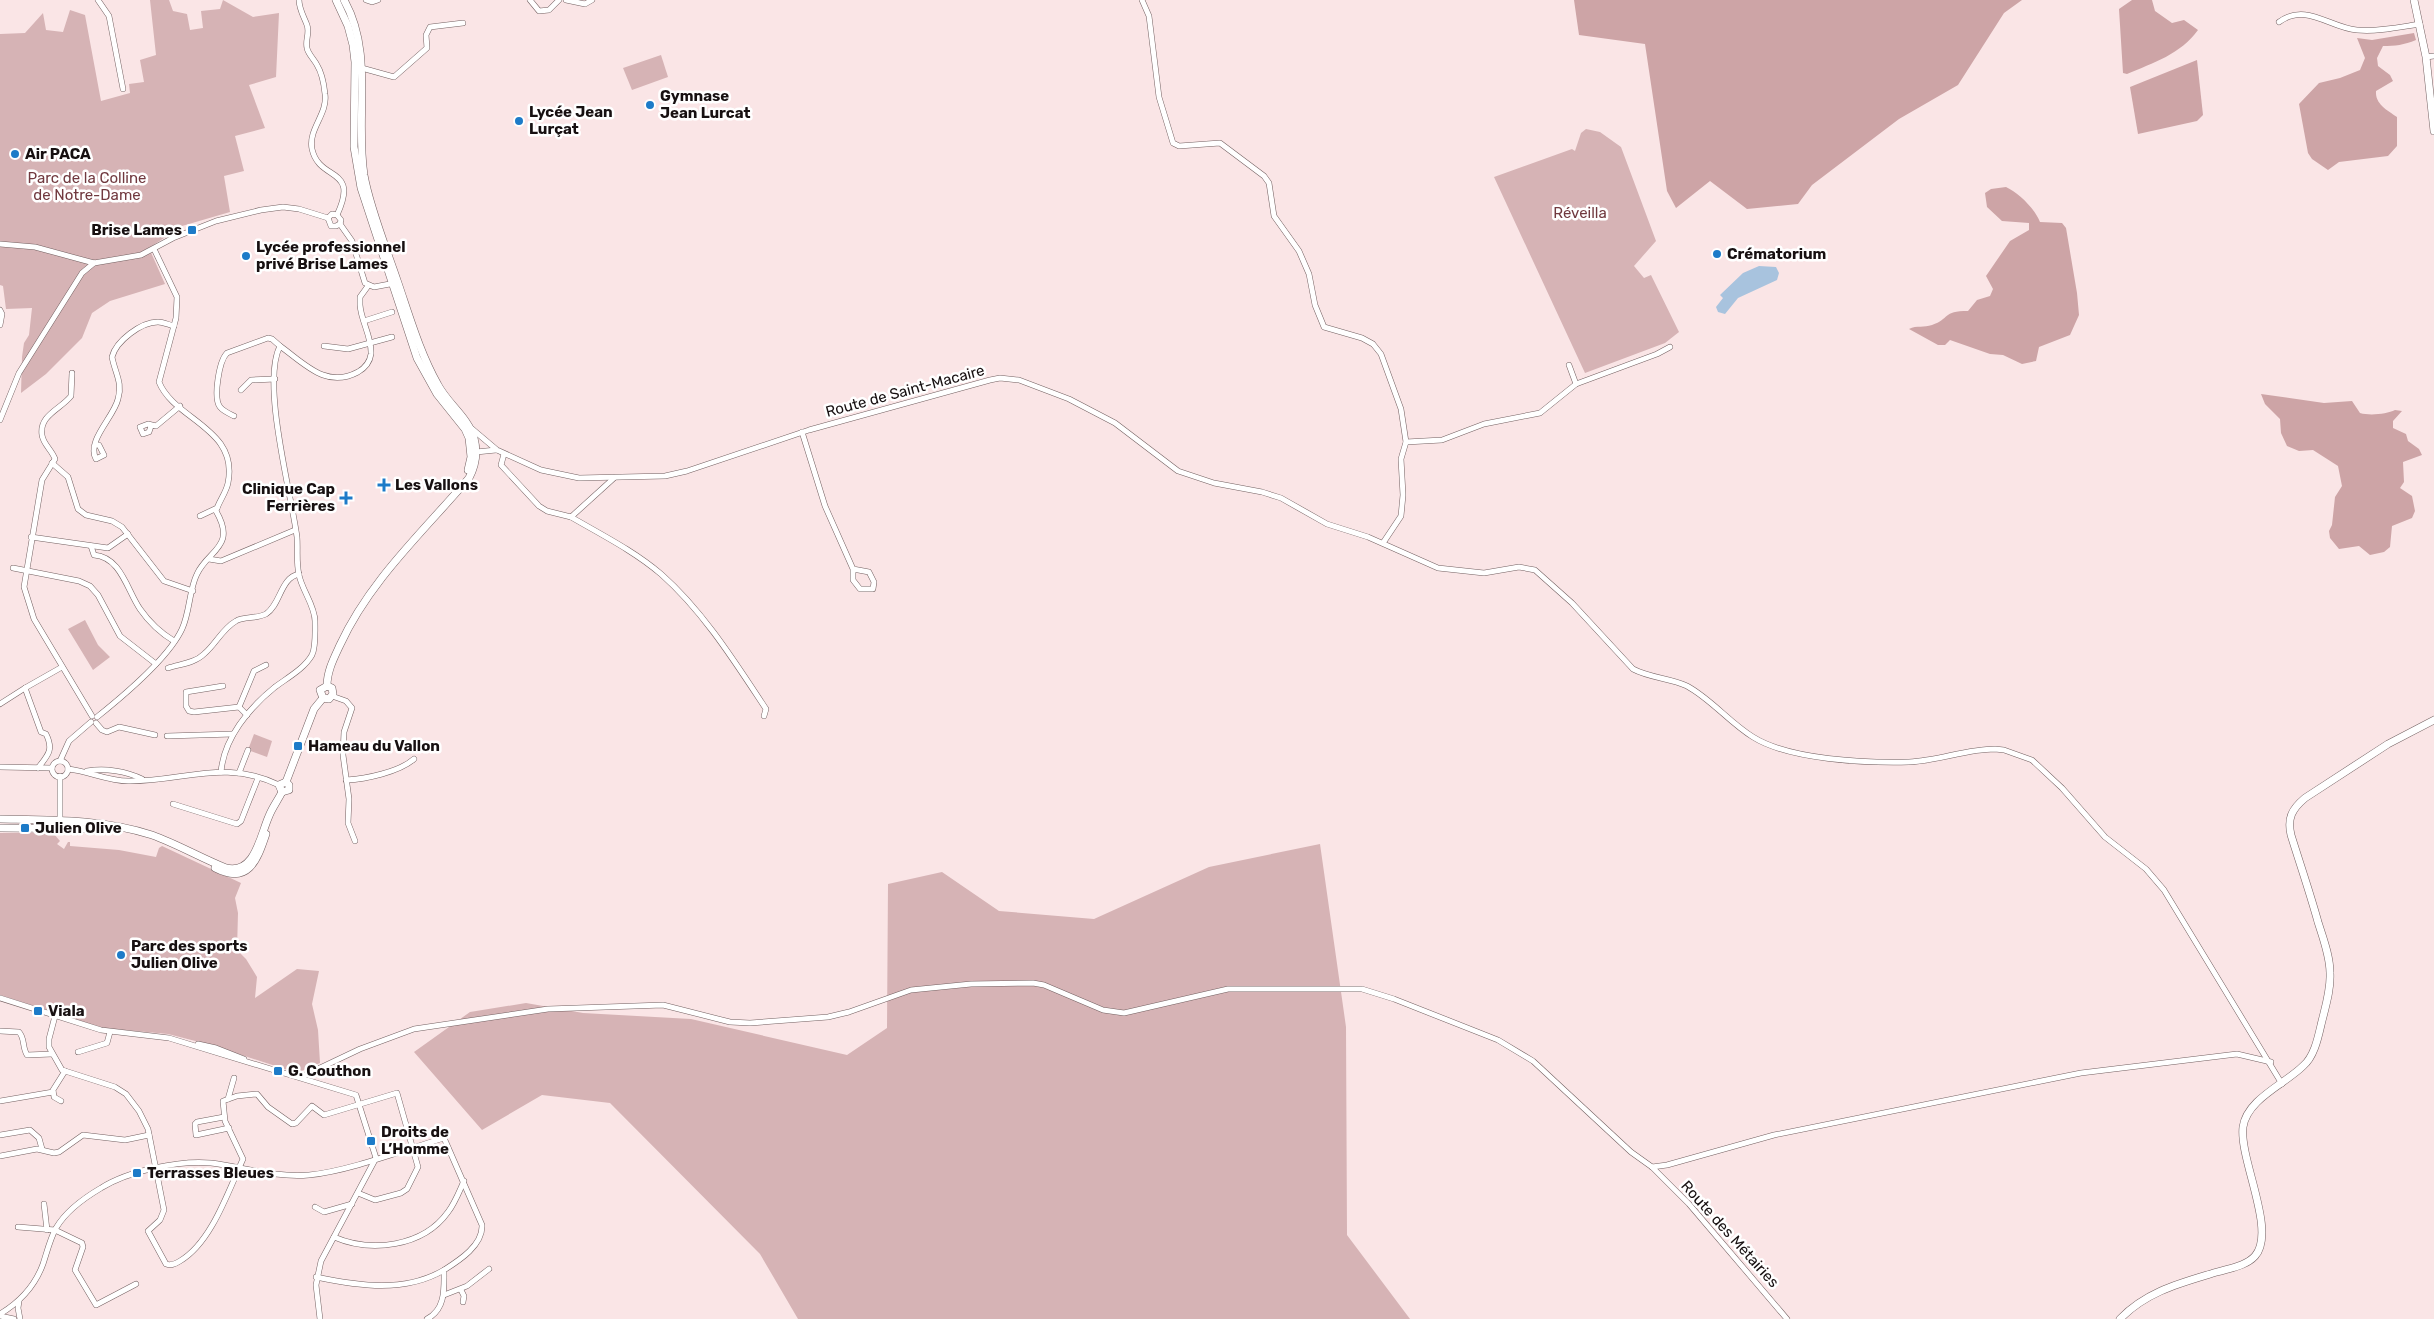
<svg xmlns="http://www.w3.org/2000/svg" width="2434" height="1319" font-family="Rubik,sans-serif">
<rect width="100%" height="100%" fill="#fae5e6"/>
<g fill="#d6b3b5">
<path d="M150 0H169L173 11 187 14 190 30 203 28 201 11 220 9 223 0 253 17 279 13 276 77 249 85 265 128 235 136 244 171 224 176 230 212 182 226 149 248 165 284 110 301 92 313 82 338 46 374 21 393 22 357 24 343 29 335 32 308 6 309 3 286 0 285V34L25 33 43 13 46 30 63 32 70 10 85 15 101 101 130 93 129 84 144 82 140 60 156 55Z"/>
<path d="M661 55 668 77 632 90 623 68Z"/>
<path d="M1586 129 1600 132 1621 147 1656 241 1634 266 1644 278 1651 275 1679 332 1665 343 1585 373 1494 177 1572 149 1575 151 1581 133Z"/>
<path d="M85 620 98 645 110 657 93 670 68 629Z"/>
<path d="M254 734 272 741 267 757 248 750Z"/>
<path d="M0 833H53L60 841 57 844 64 849 68 842H70V846L119 850 156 857 159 848 162 846 241 883 235 898 238 913 237 950 246 959 257 977 255 998 297 969 319 971 312 1004 318 1030 320 1063 297 1073 211 1045 168 1034 103 1028 0 995Z"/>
<path d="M1320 844 1346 1027 1347 1235 1410 1319H798L760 1254 610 1103 542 1095 482 1130 414 1052 470 1012 526 1003 583 1013 691 1019 847 1055 887 1028 888 884 942 872 999 911 1094 919 1209 867Z"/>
</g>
<g fill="#cda4a6">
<path d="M1574 0H2022L2004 13 1958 85 1899 119 1812 185 1798 204 1747 209 1710 181 1676 208 1667 191 1645 44 1579 35Z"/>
<path d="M2132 0H2152L2155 11 2172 23 2184 20 2198 30C2181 54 2153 63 2127 74L2123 73 2119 9Z"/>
<path d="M2414 33 2416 40C2404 45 2395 46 2383 46L2377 58 2378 66 2390 75 2393 81 2376 91C2375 104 2387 110 2397 117V146L2388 156 2339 162 2328 170 2312 159 2308 153 2299 104 2319 83 2340 78 2360 70 2365 58 2357 38 2372 40Z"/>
<path d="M2197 60 2203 115 2197 121 2138 134 2130 87Z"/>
<path d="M2006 187C2019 193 2035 209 2040 222L2062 223 2066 228 2077 293 2079 315 2070 335 2039 347 2036 361 2022 364 2003 355 1990 354 1950 340 1945 345H1938L1909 329C1917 325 1924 328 1932 325 1950 319 1942 311 1968 311L1977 300 1990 296 1993 289 1986 276 2010 241 2029 230V223L2002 221 1987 207 1985 193 1991 189Z"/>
<path d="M2261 394 2324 403 2352 401 2360 413C2370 416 2387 414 2395 410L2402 411 2393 421V428L2406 434 2408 441 2419 449 2422 455 2403 462 2404 482 2400 488 2412 496 2415 511 2412 518 2392 526 2390 547 2384 552 2370 555 2359 546 2339 549 2330 538 2329 531 2332 525 2335 497 2342 486 2338 466 2313 450 2299 451 2287 446 2281 433 2280 419 2265 404Z"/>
</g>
<path fill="#a8c3de" d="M1759 266 1776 267 1779 273 1777 280 1738 298 1725 314 1718 312 1716 307 1723 298 1720 295 1743 273Z"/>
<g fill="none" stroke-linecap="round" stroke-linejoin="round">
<defs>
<g id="minor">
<path d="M98 0 109 16 123 89"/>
<path d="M299 0C299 9 304 17 307 25 310 33 305 40 307 48 308 54 314 59 317 65 322 73 324 84 325 94 328 114 308 129 312 149 319 182 360 166 337 215"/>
<path d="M366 0 372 2 378 0"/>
<path d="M530 0 539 11 549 10 559 0"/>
<path d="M566 0 585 4 592 0"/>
<path d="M1142 0 1149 16 1159 97 1173 143 1179 146 1220 143 1264 176 1269 183 1274 216 1299 251 1309 274 1315 305 1324 327 1362 338 1373 344 1381 354 1401 409 1406 442 1401 459 1403 495 1401 516 1383 543"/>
<path d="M2279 22C2306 2 2330 28 2357 30 2377 32 2400 27 2420 24"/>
<path d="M2426 57 2434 56"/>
<path d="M358 67 394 77 427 48 426 35 430 27 463 23"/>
<path d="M328 218 332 214 337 215 341 220 340 224"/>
<path d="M328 218 331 226H336L340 224"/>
<path d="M340 224 352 241 365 283 374 287 395 283"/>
<path d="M0 244 35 247 94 263 141 255 173 238 216 221 261 210 283 207 299 209 328 218"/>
<path d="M0 310 2 314 0 325"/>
<path d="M364 321 392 312"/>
<path d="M324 346 348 349 392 337"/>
<path d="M1569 365 1576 384"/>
<path d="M72 373 71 396C61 409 39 415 42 435 43 444 52 450 55 459L42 480 24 587 34 619 92 716"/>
<path d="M241 390 251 380 275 379"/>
<path d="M234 416C230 414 223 411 220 407 213 398 219 361 227 353L268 338 272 339 280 346"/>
<path d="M0 420 19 373 82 273 94 263"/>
<path d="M151 426 149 432 143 434 140 427 148 424 156 426 180 406"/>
<path d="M471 428 497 450 541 470 579 478 665 476 687 471 809 430 990 380 1000 378 1019 380 1069 399 1115 423 1178 471 1214 483 1262 492 1281 498 1327 524 1368 537 1438 568 1484 573 1519 567 1535 570 1572 603 1633 669C1650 678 1670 678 1687 686 1711 699 1730 723 1753 737 1790 760 1865 763 1909 762 1938 761 1966 749 1995 749L2004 750 2032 760 2062 788 2105 837 2146 869 2164 890 2282 1084"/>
<path d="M802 432 825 506 853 569V580L860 589H873L874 582 869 572 853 569"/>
<path d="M1406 442 1442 440 1484 424 1540 413 1576 384 1657 354 1670 347"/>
<path d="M96 445H99L104 455 96 459C86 441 114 417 118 399 123 383 115 373 112 357 116 341 141 322 158 322 163 322 169 325 174 326"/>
<path d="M474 450 476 452 496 450"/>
<path d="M504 454 501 465 539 506 547 511 571 517 614 478"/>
<path d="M52 463 68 477 78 509 86 515 112 521 122 527 164 581 193 591"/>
<path d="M200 516 217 508"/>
<path d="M571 517C602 535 634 551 661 574 703 611 735 662 766 709L764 716"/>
<path d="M31 537 108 548 128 534"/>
<path d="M91 546 94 555C121 557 127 590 140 609 149 622 159 632 174 641"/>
<path d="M209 559 221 561 295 530"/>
<path d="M13 568 79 581 90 586 98 595 120 636 156 664"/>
<path d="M168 668C180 664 195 663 204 654 216 644 222 629 236 621 244 616 257 619 266 614 281 604 280 578 299 574"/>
<path d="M223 686 186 692V706L189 711 194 712 239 707 247 715"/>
<path d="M332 696 346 701 352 708 344 732 343 755 349 799 348 823 355 841"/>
<path d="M0 704 25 688"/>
<path d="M239 707 254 671 266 665"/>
<path d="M97 717C122 697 169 657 182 629 190 612 189 590 197 574 208 550 237 547 216 511 219 501 226 493 228 483 239 428 174 420 159 382L176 318 177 297 154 249"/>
<path d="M96 723 102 730 107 732 119 727 155 735"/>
<path d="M167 736 233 734"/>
<path d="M60 761 69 741 91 722"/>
<circle cx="60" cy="769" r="8"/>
<path d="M0 767 52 768"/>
<path d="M38 768C48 755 54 750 46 734L41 732 25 688 62 667"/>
<path d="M68 769C88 771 108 781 128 781 183 782 224 758 279 785"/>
<path d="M87 771C105 768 126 771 142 779"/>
<path d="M221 772C224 738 249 708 275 687 287 678 304 669 312 655 316 647 315 631 315 621 315 606 302 590 299 575 296 562 298 549 297 537 291 492 261 383 280 346 305 364 326 389 358 372 365 368 370 361 371 354 372 337 361 321 360 305V297L368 286"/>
<path d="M239 773 248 750"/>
<path d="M346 780C366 779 399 772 414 759"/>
<path d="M173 804 237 824 241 821 258 778"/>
<path d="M60 828V776"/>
<path d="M0 998 101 1030 169 1038 356 1095 376 1158"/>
<path d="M55 1016 49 1039V1047L62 1070 115 1087 126 1094 139 1111 148 1129 164 1210 160 1220 148 1231 166 1264C171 1266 175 1264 180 1261 211 1243 228 1192 243 1159L225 1121 223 1101 237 1096 257 1094 268 1107 292 1124 296 1123 312 1106 324 1115 397 1093 418 1167 407 1189 401 1193 375 1200 358 1193"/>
<path d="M0 1031 19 1032C25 1038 22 1047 27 1055L52 1054"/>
<path d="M198 1044 216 1048 244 1059"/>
<path d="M78 1052 107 1043 110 1032"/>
<path d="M301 1077 360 1049 414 1029 548 1009 663 1005 730 1022 750 1023 828 1017 849 1012 911 990 971 984 1033 983 1044 985 1103 1010 1124 1013 1228 989H1362L1394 999 1498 1040 1533 1061 1631 1152 1652 1167 1689 1204 1787 1319"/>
<path d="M228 1099 234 1078"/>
<path d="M0 1101 53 1092"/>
<path d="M61 1101 54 1097 53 1090 65 1071"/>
<path d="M224 1117 197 1122 195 1124 196 1135 229 1128"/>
<path d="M0 1135 30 1130 39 1138 42 1149"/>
<path d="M0 1156 37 1149 54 1153 59 1152 83 1135 125 1140 149 1135"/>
<path d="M1652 1167 1667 1165 1774 1135 2081 1073 2237 1054 2271 1062"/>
<path d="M44 1204 47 1230"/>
<path d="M315 1207 324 1212 352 1204"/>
<path d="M18 1227 55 1230 82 1243 83 1247 75 1270 96 1305 136 1284"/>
<path d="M334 1237C371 1253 423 1247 448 1212 455 1203 459 1192 464 1181"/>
<path d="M316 1277C359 1286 405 1293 444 1270"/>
<path d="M461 1290 464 1296 463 1302"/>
<path d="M444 1295 467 1286 489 1269"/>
<path d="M19 1301 18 1308 20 1319"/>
<path d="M0 1314C20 1302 35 1286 43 1264 47 1252 50 1239 56 1228 66 1211 84 1198 101 1188 128 1171 179 1160 211 1163 243 1167 275 1178 309 1175 349 1171 404 1150 444 1138L482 1225C483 1245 460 1260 444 1270 444 1288 446 1309 427 1319"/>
<path d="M0 1316 14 1319"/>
<path d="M320 1319 316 1285 321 1261 376 1158"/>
</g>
<g id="major">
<path d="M336 0 348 26 353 45 355 62 354 147 361 188 417 358 437 394 465 429 469 438 471 457 468 470"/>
<path d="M2414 0 2426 57 2434 131"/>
<path d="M327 686C327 671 334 658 340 645 370 580 423 532 469 478 476 465 478 453 474 438 468 417 448 404 438 385 420 353 410 318 398 283 387 250 370 209 364 175 355 116 374 53 344 0"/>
<path d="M323 698 329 699 333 694 332 688 327 686"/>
<path d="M323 698 320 690 327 686"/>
<path d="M286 782 314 709 323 698"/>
<path d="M282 792 289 790V785L286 782"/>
<path d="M282 792 279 785 286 782"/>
<path d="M0 819C51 820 102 819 152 835 177 844 201 858 226 868 255 875 260 836 269 816 272 808 278 800 282 792"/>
<path d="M0 828 109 829"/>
<path d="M215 868C248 885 257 861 266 834"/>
<path d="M2120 1319C2147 1291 2181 1283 2217 1272 2230 1268 2246 1266 2255 1256 2277 1231 2239 1159 2243 1127 2247 1099 2285 1084 2303 1066 2314 1057 2318 1038 2321 1025 2325 1008 2331 990 2330 973 2330 956 2323 938 2318 922 2310 893 2300 864 2291 835 2287 818 2292 809 2305 798L2388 744 2434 720"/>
</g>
</defs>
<use href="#minor" stroke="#736061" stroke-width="6"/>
<use href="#major" stroke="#736061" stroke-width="8"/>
<use href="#minor" stroke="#fff" stroke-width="5"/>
<use href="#major" stroke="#fff" stroke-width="7"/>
</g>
<g fill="#1d7bc8" stroke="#fff" stroke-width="2">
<circle cx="650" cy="105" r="5"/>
<circle cx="519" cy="121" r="5"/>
<circle cx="15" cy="154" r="5"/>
<rect x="187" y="225" width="10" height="10" rx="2.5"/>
<circle cx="1717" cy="254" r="5"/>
<circle cx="246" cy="256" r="5"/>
<path d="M381.5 477.5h5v5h5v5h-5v5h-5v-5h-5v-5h5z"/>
<path d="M343.5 490.5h5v5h5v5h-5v5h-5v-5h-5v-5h5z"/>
<rect x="293" y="741" width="10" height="10" rx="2.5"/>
<rect x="20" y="823" width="10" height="10" rx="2.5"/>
<circle cx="121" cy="955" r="5"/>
<rect x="33" y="1006" width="10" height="10" rx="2.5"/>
<rect x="273" y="1066" width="10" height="10" rx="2.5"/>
<rect x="366" y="1136" width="10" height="10" rx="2.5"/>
<rect x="132" y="1168" width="10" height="10" rx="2.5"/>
</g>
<g text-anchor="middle" stroke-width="5" stroke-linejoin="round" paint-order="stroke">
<g font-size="15" font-weight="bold" fill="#171011" stroke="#fff" text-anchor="start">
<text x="660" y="101">Gymnase<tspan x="660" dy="17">Jean Lurcat</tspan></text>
<text x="529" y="117">Lycée Jean<tspan x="529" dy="17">Lurçat</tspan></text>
<text x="25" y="159">Air PACA</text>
<text x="182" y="235" text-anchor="end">Brise Lames</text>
<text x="256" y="252">Lycée professionnel<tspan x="256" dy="17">privé Brise Lames</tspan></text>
<text x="1727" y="259">Crématorium</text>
<text x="395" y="490">Les Vallons</text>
<text x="335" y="494" text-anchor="end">Clinique Cap<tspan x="335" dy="17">Ferrières</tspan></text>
<text x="308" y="751">Hameau du Vallon</text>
<text x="35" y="833">Julien Olive</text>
<text x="131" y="951">Parc des sports<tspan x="131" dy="17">Julien Olive</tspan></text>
<text x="48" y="1016">Viala</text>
<text x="288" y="1076">G. Couthon</text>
<text x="381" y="1137">Droits de<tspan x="381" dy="17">L’Homme</tspan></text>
<text x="147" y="1178">Terrasses Bleues</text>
</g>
<g font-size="15" fill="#71393f" stroke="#fff">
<text x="87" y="183">Parc de la Colline<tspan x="87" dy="17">de Notre-Dame</tspan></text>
<text x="1580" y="218">Réveilla</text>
</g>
<g font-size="15" fill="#171011" stroke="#fff">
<text transform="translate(905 391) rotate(-15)" y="5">Route de Saint-Macaire</text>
<text transform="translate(1730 1234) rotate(48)" y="5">Route des Métairies</text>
</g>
</g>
</svg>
